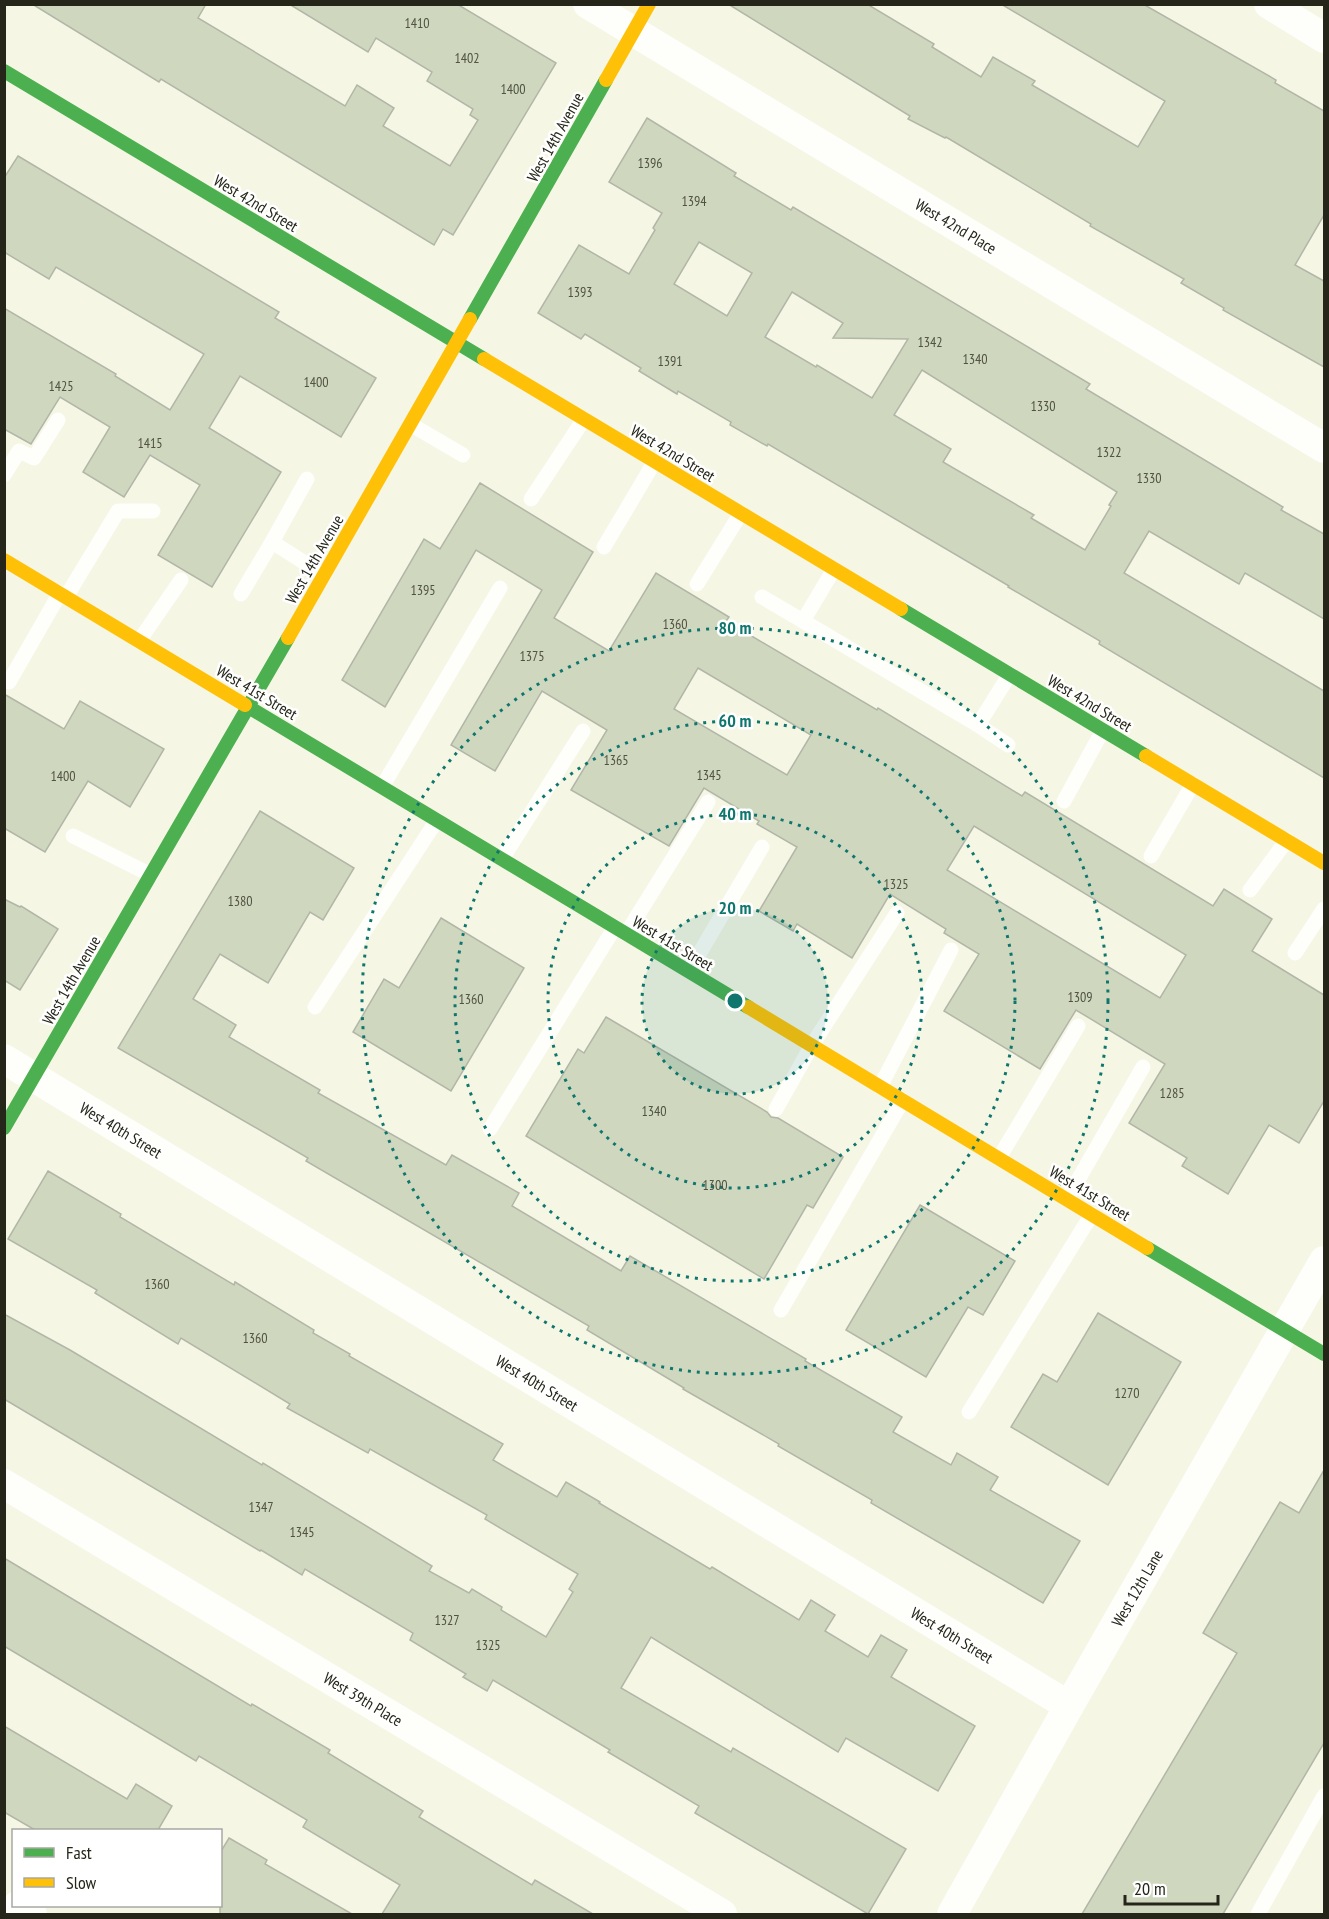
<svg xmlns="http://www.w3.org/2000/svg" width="1329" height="1919" font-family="'PT Sans Narrow',sans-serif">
<rect width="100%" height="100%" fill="#f5f6e4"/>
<g fill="#cfd8bf" stroke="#b2b6a8" stroke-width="1.5" fill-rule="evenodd">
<path d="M32 4H206L198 18 345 106 357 85 394 108 383 126 450 166 478 120 470 115 473 109 427 81 432 72 376 38 368 52 289 4H457L556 63 453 235 443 229 434 245 161 79 159 82Z"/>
<path d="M728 4H867L934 44 932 47 981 77 993 57 1035 81 1032 85 1138 147 1165 101 1001 4H1143L1276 80 1275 83 1324 111V215L1295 265 1324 281V367L1223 310 1224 308 1181 283 1184 279 1090 226 1091 224 946 137 945 138 908 119 910 116Z"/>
<path d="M647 118 736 173 734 176 791 210 793 207 1090 384 1086 389 1283 507 1281 510 1324 534V619L1245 573 1239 584 1149 531 1124 573 1324 691V778L1099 644 1100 641 1008 587 1009 586 768 444 767 446 730 425 731 422 678 391 677 394 639 371 641 368 585 334 581 339 538 313 579 245 629 274 655 230 653 228 662 213 609 182ZM699 242 752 273 727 316 674 284ZM792 292 843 323 833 338 908 339 872 398 817 365 816 367 765 337ZM922 370 1117 492 1109 505 1111 506 1085 550 1031 518 1034 515 943 462 951 449 894 415Z"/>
<path d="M18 156 279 312 275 318 376 378 341 437 240 376 209 428 281 472 212 587 158 555 200 485 150 455 124 497 83 472 110 427 60 397 31 444 4 429V308L116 374 115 376 170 410 204 354 56 267 49 279 4 252V178Z"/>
<path d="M480 483 593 552 554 618 609 651 656 573 729 617 726 621 877 710 878 708 1022 796 1025 792 1213 906 1224 889 1272 919 1252 951 1324 995V1101L1299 1143 1269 1125 1228 1194 1182 1166 1187 1158 1129 1123 1165 1064 1076 1010 1040 1069 944 1011 979 954 944 933 946 929 890 894 852 958 797 924 793 931 759 911 797 847 757 824 759 821 704 788 669 846 571 790 607 730 542 691 495 771 451 745 542 590 476 550 385 707 342 680 424 539 440 549ZM698 668 811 735 787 775 674 709ZM974 826 1186 955 1160 998 947 870Z"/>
<path d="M4 694 64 729 80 701 164 749 130 807 88 781 45 852 4 828Z"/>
<path d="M260 811 354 868 323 920 310 912 268 983 220 954 193 999 236 1025 229 1037 320 1090 318 1093 446 1165 452 1155 519 1193 512 1206 621 1271 630 1256 806 1359 805 1361 902 1417 893 1432 951 1465 957 1453 998 1477 990 1490 1080 1541 1043 1603 871 1503 872 1500 778 1446 779 1444 683 1389 684 1388 587 1330 589 1326 306 1161 308 1158 118 1048Z"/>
<path d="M4 899 20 907 21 906 58 929 20 990 4 980Z"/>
<path d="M441 918 524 968 451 1091 353 1032 384 979 399 988Z"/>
<path d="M606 1017 767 1112 771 1117 778 1118 843 1157 813 1208 807 1205 764 1279 526 1136 578 1049 584 1053Z"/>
<path d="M48 1171 121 1214 120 1217 234 1285 235 1282 314 1330 313 1333 350 1354 349 1356 503 1444 493 1460 557 1497 566 1482 600 1502 599 1503 710 1569 712 1567 799 1620 811 1600 835 1615 825 1631 868 1657 881 1635 907 1650 891 1677 975 1726 938 1791 846 1738 838 1752 651 1637 621 1688 731 1752 733 1748 906 1849 868 1914 695 1813 699 1806 608 1752 610 1750 493 1680 487 1691 463 1677 466 1674 410 1640 413 1633 305 1569 302 1575 261 1550 260 1551 4 1399V1314L70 1350 262 1465 263 1463 432 1566 429 1571 469 1593 472 1589 502 1607 501 1610 546 1637 573 1592 569 1589 578 1574 485 1519 487 1515 370 1449 368 1453 287 1408 290 1404 181 1338 178 1344 95 1293 97 1290 8 1239Z"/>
<path d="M920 1205 1015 1261 983 1315 968 1307 926 1377 846 1330Z"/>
<path d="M1098 1313 1181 1362 1108 1485 1011 1427 1043 1374 1057 1382Z"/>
<path d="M1324 1470V1743L1223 1914H1082L1237 1653 1203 1633 1280 1502 1299 1513Z"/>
<path d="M4 1558 251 1706 252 1704 330 1750 328 1753 423 1811 419 1817 532 1885 535 1880 593 1914H382L400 1885 303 1827 307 1820 199 1756 196 1761 4 1646Z"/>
<path d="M4 1726 127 1799 136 1784 172 1806 158 1830H35L4 1812Z"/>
<path d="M229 1838 267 1860 265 1864 352 1914H220V1853Z"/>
</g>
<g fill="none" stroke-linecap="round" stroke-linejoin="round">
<g stroke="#fefefb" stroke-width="15">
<path d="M410 424 463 455"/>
<path d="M4 475 19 451 34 458 58 420"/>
<path d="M307 479 272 542 324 575"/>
<path d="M531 499 584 419"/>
<path d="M604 547 655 461"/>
<path d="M697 584 741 513"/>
<path d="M241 594 272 542"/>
<path d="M66 597 118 511H153"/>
<path d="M762 597 803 621 834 569"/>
<path d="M803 621 978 725 1010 674"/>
<path d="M139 641 181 580"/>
<path d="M9 682 60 593"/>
<path d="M978 725 1008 745"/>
<path d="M382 787 500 588"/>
<path d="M1064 801 1103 730"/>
<path d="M73 836 151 875"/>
<path d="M1151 856 1193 784"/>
<path d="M502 859 583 731"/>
<path d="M1250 890 1287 840"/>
<path d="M626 934 708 802"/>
<path d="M1295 953 1324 909"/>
<path d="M689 971 762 847"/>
<path d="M315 1007 437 820"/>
<path d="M880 1087 951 950"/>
<path d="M776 1109 812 1045 897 913"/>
<path d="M490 1129 615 927"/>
<path d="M999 1158 1078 1026"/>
<path d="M1067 1199 1143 1067"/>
<path d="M781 1310 903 1100"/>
<path d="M969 1412 1092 1214"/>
<path d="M1258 1914 1324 1796"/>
</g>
<g stroke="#fefefb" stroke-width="30">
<path d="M588 4 1324 448"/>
<path d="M1269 4 1324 38"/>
<path d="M4 1059 1069 1706"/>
<path d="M4 1484 722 1914"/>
<path d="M17 1906 32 1914"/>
<path d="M952 1914 1069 1706 1324 1261"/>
</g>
<g stroke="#4caf50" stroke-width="14">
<path d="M4 71 484 359"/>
<path d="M470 319 606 80"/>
<path d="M901 609 1146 756"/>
<path d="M245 705 748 1007"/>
<path d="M4 1128 288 638"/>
<path d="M1147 1248 1324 1354"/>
</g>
<g stroke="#ffc107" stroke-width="14">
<path d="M606 80 649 4"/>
<path d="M484 359 901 609"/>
<path d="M4 560 245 705"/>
<path d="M288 638 470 319"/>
<path d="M1146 756 1324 863"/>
<path d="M748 1007 1147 1248"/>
</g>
</g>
<circle cx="735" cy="1001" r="93" fill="#0f766e" fill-opacity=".12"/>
<g fill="none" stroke="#0f766e" stroke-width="3" stroke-dasharray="3 6">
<circle cx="735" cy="1001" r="93"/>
<circle cx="735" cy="1001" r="187"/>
<circle cx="735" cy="1001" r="280"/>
<circle cx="735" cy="1001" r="373"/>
</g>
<g text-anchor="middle" stroke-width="5" stroke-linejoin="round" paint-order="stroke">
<g font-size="14" fill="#505242">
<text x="417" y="28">1410</text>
<text x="467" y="63">1402</text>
<text x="513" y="94">1400</text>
<text x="650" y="168">1396</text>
<text x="694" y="206">1394</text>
<text x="580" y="297">1393</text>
<text x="930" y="347">1342</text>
<text x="975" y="364">1340</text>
<text x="670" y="366">1391</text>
<text x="316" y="387">1400</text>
<text x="61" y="391">1425</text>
<text x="1043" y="411">1330</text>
<text x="150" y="448">1415</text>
<text x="1109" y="457">1322</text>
<text x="1149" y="483">1330</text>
<text x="423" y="595">1395</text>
<text x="675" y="629">1360</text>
<text x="532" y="661">1375</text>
<text x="616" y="765">1365</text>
<text x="709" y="780">1345</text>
<text x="63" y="781">1400</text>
<text x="896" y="889">1325</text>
<text x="240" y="906">1380</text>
<text x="1080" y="1002">1309</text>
<text x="471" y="1004">1360</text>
<text x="1172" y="1098">1285</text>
<text x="654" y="1116">1340</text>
<text x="715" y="1190">1300</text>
<text x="157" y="1289">1360</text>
<text x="255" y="1343">1360</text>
<text x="1127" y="1398">1270</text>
<text x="261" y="1512">1347</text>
<text x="302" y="1537">1345</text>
<text x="447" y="1625">1327</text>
<text x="488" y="1650">1325</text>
</g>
<g font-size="16" fill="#252619" stroke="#fff">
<text transform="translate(555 137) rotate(-61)" y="6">West 14th Avenue</text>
<text transform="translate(256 203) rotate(31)" y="6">West 42nd Street</text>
<text transform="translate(956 226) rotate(31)" y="6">West 42nd Place</text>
<text transform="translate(673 453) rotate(31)" y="6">West 42nd Street</text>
<text transform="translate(314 559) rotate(-60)" y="6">West 14th Avenue</text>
<text transform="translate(257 692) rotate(31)" y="6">West 41st Street</text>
<text transform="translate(1090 703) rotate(31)" y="6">West 42nd Street</text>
<text transform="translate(673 943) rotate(31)" y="6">West 41st Street</text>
<text transform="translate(71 980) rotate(-60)" y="6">West 14th Avenue</text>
<text transform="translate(121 1130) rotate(31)" y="6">West 40th Street</text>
<text transform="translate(1090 1193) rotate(31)" y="6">West 41st Street</text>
<text transform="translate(537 1383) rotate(31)" y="6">West 40th Street</text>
<text transform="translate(1137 1588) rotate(-60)" y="6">West 12th Lane</text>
<text transform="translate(952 1635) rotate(31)" y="6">West 40th Street</text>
<text transform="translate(363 1699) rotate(31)" y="6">West 39th Place</text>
</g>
</g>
<circle cx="735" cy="1001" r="9" fill="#0f766e" stroke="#fff" stroke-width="3"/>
<g font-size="18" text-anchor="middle" font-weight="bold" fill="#0f766e" stroke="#fff" stroke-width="5" stroke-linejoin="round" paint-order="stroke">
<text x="735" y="634">80 m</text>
<text x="735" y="727">60 m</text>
<text x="735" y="820">40 m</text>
<text x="735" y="914">20 m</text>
</g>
<rect width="1329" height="1919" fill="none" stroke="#252619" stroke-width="12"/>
<rect x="12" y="1829" width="210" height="78" fill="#ffffff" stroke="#a8a8a3" stroke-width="1.5"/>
<rect x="24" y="1848" width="30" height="9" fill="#4caf50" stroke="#a8a8a3" stroke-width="1.5"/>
<text x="66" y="1859" font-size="18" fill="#252619">Fast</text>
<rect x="24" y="1878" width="30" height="9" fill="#ffc107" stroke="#a8a8a3" stroke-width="1.5"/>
<text x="66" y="1889" font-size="18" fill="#252619">Slow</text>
<path d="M1125 1895v9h93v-9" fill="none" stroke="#252619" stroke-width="3"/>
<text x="1134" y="1895" font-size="18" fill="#252619" stroke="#ffffff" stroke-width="4.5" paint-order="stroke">20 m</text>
</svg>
